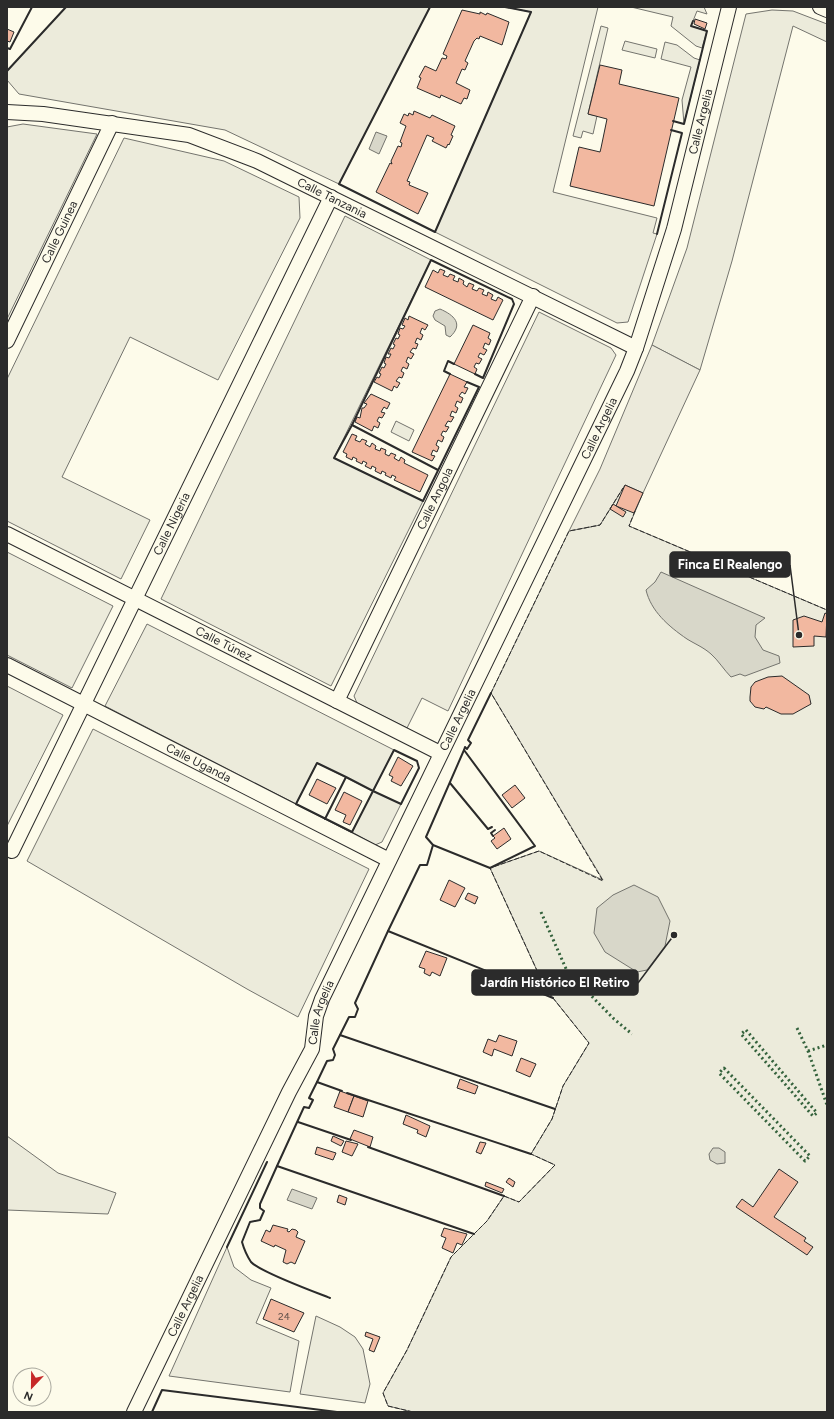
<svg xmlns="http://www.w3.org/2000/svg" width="834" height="1419" font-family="Figtree,sans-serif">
<rect width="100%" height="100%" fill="#fdfbea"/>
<g fill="#ecebdb" stroke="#74746e">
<path d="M66 7H430L339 184 225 130 19 94 7 80V71Z"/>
<path d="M505 7H598L553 192 657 218 653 233 657 234 628 322 617 323 435 232 531 12Z"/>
<path d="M631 7H704L707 14 697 11 691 26 707 31 702 48 696 46 671 26 673 17Z"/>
<path d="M772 10 793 11 827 24V42L793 26 732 261 700 370 652 345 687 248 746 14Z"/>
<path d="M601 26 608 28 588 114 597 116 593 134 583 131 581 138 573 136Z"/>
<path d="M625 41 657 49 655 58 622 50Z"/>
<path d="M665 42 677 45 694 58 700 60 684 124 682 100 691 67 661 59Z"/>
<path d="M23 124 97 134 7 319V127Z"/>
<path d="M124 138 224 161 299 197 300 218 218 380 130 337 62 477 150 520 121 579 7 521V379Z"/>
<path d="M345 216 431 260 334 458 423 501 331 686 161 599Z"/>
<path d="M539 312 611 348 616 355 448 711 422 698 407 728 357 703 354 696Z"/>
<path d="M396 421 414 430 409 441 391 432Z"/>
<path d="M625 485 643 493 629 526 827 610V1412H413L388 1406 383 1393 407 1350 451 1257 487 1221 504 1196 519 1202 555 1165 531 1154 552 1119 563 1086 589 1043 545 988 490 868 539 851 603 880 491 693 569 531 600 525Z"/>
<path d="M7 552 113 606 72 688 7 655Z"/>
<path d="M147 624 394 750 373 791 401 804 382 842 375 845 352 832 373 791 317 763 296 804 105 706Z"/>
<path d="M7 686 63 715 7 826Z"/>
<path d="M93 729 369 869 298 1017 247 989 27 861Z"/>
<path d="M7 1136 58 1173 116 1193 108 1214 7 1210Z"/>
<path d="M227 1247 234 1267 251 1280 271 1288 256 1323 299 1341 290 1392 169 1376Z"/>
<path d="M316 1316 340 1327 355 1337 363 1349 370 1384 365 1403 300 1394Z"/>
</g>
<path fill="#eceadb" stroke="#74746e" d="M652 345 700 370 643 493 625 485 600 525 569 531 600 469Z"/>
<g fill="#d8d7c9" stroke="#74746e">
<path d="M376 132 387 136 379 154 369 149Z"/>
<path d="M440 309C454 315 464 324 450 337L446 335 445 326 435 320 433 316 435 311Z"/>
<path d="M661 572 765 618 756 625 755 637 763 650 779 656 780 663 745 676 740 674 731 677C724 670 718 660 711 654 703 647 695 644 687 639 668 626 651 611 646 590L655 582Z"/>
<path d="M634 885 658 897 670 921 665 946 647 970 637 972 605 952 594 933 597 908 613 895Z"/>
<path d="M713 1148H719L725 1152V1163L717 1164 710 1160 709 1154Z"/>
<path d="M292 1189 317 1198 312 1209 287 1200Z"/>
</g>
<g fill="#f2b8a0" stroke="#2b2b2b">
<path d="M462 10 480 14V12L486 15 487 13 509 22 502 45 480 36 479 39 477 38 474 41 465 61 468 63 465 70 462 69 456 83 470 90 467 99 464 98 461 104 441 95 440 98 417 88 421 78 419 77 425 66 436 71 442 58 446 59 447 56 443 54Z"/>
<path d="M695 19 707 23 705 29 694 24Z"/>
<path d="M7 29 14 32 10 42 7 41Z"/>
<path d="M600 65 622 70 619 84 679 98 654 206 570 186 579 147 600 152 601 148 607 119 588 114Z"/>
<path d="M414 111 430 118 432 115 455 126 451 135 453 136 449 145 448 144 446 148 432 141 434 138 427 135 407 181 410 182 409 185 428 193 418 214 376 192 390 163 392 164 391 161 398 146 401 147 402 143 400 142 406 126 400 123 404 114 408 116 409 113 413 115Z"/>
<path d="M440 269 445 271 443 275 448 277 450 274 455 276 453 280 458 282 459 278 464 281 463 284 467 287 469 283 474 285 472 289 477 291 479 288 484 290 482 294 487 296 488 292 493 295 491 299 496 301 498 297 503 300 493 320 425 287 433 270 438 273Z"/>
<path d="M409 316 428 325 425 330 422 328 420 333 423 335 421 340 417 338 415 343 418 344 416 349 413 348 410 352 414 354 411 359 408 357 406 362 409 364 407 369 403 367 401 371 404 373 402 378 399 377 396 381 400 383 397 388 394 386 392 391 374 382 377 377 379 378 381 374 379 373 382 367 384 368 386 364 384 363 386 357 389 358 391 354H388L391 348 393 349 395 345 393 344 396 338 398 339 400 335 398 334 400 328 403 329 405 326 402 325 405 318 408 320Z"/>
<path d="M473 325 490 333 488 338 491 340 489 345 485 343 483 348 487 350 484 355 480 353 478 357 482 359 479 364 476 363 474 367 477 369 475 374 454 364Z"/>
<path d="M450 374 467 382 464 387 468 388 465 394 462 392 459 396 463 398 461 403 457 401 455 406 458 408 456 413 452 411 450 416 454 417 451 422 448 421 445 426 449 427 446 432 443 431 441 435 444 437 442 442 438 440 436 445 439 447 437 452 433 450 431 455 435 456 432 461 412 452Z"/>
<path d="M371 394 390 403 387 409 384 407 381 412 385 413 382 418 379 417 377 421 380 423 378 428 374 426 372 431 355 422 357 417 360 418 362 408H364L367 404 364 403Z"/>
<path d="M352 434 357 436 355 440 360 442 362 439 367 441 365 444 370 447 372 443 376 446 375 449 380 451 381 448 386 450 385 454 389 456 391 453 396 455 394 458 399 461 401 457 405 460 404 463 428 475 420 492 394 480 396 477 392 475 391 478 385 475 386 473 382 471 381 474 375 471 376 468 372 466 371 469 365 466 367 463 363 461 362 464 356 461 357 459 353 457 352 460 346 457 347 454 343 452Z"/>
<path d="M625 485 643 493 634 513 616 506Z"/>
<path d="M613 504 626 512 623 517 610 509Z"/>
<path d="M825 613 827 614 826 637 814 636V646L793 647V620L804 616 822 622Z"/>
<path d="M782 676 809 695 811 704 793 714H781L766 707 764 709 755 707 750 701V697L751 687 755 682 768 677Z"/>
<path d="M398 757 413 766 401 786 391 781 393 777 389 775Z"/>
<path d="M317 779 336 788 327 804 309 795Z"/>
<path d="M515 785 525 798 512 808 502 795Z"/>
<path d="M344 792 362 801 350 825 343 822 346 815 335 810Z"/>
<path d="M504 828 511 839 497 849 491 841 495 838 493 836Z"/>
<path d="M449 880 465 888 455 907 440 900Z"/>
<path d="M468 893 478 897 475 904 465 899Z"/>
<path d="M426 951 447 958 440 976 432 972 430 976 424 973 425 969 419 967Z"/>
<path d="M475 970 493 978 492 983 472 976Z"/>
<path d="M499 1035 517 1041 512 1056 494 1049 492 1056 483 1052 488 1039 496 1042Z"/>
<path d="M521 1058 536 1064 530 1077 516 1071Z"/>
<path d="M460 1079 478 1086 475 1094 457 1088Z"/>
<path d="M340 1091 354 1096 348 1112 334 1107Z"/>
<path d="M354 1096 368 1101 363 1117 348 1112Z"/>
<path d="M406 1115 430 1126 426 1137 417 1133 418 1130 403 1124Z"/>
<path d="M354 1130 373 1137 370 1147 350 1139Z"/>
<path d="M333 1136 344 1141 341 1146 331 1141Z"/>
<path d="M346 1141 358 1144 352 1156 342 1152Z"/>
<path d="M480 1142 486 1143 481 1154 476 1152Z"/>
<path d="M317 1147 336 1153 333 1160 315 1154Z"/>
<path d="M779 1169 798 1182 774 1217 806 1238 804 1241 813 1247 807 1255 736 1207 742 1199 753 1207Z"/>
<path d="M509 1178 515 1182 513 1187 506 1182Z"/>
<path d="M486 1182 504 1189 502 1193 485 1186Z"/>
<path d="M339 1195 347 1198 345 1205 337 1202Z"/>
<path d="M273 1225 288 1229 287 1231 289 1232 292 1229 296 1230 298 1232 296 1237 305 1241 295 1264 291 1262 287 1264 283 1262 286 1250 275 1245 274 1247 261 1241 266 1230 270 1232Z"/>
<path d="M444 1228 467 1234 462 1245 457 1243 453 1253 442 1248 446 1238 441 1236Z"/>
<path d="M271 1299 304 1313 294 1332 263 1319Z"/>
<path d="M366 1332 380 1337 374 1352 369 1350 373 1339 365 1336Z"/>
</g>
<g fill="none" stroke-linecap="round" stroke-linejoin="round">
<defs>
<g id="minor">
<path d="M820 7 827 10"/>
<path id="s1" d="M7 112 43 114 189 135 257 161 636 348"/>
<path id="s2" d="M7 341 112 123"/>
<path id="s3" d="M7 534 440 753"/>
<path id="s4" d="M7 665 389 860"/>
<path id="s5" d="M337 701 533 296"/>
<path id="s6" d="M12 851 331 197"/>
<path id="s7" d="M134 1412 289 1092 312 1049 316 1016 322 999 627 371 636 348 674 229 729 7"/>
</g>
</defs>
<use href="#minor" stroke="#2b2b2b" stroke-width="16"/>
<use href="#minor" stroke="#fdfbea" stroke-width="14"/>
<g stroke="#34623c" stroke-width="3" stroke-dasharray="2 3" stroke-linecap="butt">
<path d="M541 912 567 971 614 1019 632 1034"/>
<path d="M797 1028 808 1051 827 1105"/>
<path d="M746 1030 817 1113 813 1116 741 1034Z"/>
<path d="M808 1051 827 1045"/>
<path d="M724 1068 810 1156 805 1161 719 1073Z"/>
</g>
<g stroke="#2b2b2b" stroke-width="1" stroke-dasharray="5 2" stroke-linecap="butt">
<path d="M635 511 629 526 827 610"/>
<path d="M413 1412 388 1406 383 1393 407 1350 451 1257 487 1221 504 1196 519 1202 555 1165 531 1154 552 1119 563 1086 589 1043 545 988 490 868 539 851 603 881 491 693 569 531 600 525 623 488"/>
</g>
<g stroke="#2b2b2b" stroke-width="2">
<path d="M430 7 339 184 435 232 531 12 505 7"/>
<path d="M7 48 10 49 32 7"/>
<path d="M7 71 66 7"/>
<path d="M673 121 684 124 707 31 691 26 693 21"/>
<path d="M657 234 682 133 671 130"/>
<path d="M450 374 444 371 448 361 454 364"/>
<path d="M352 425 431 260 512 299 514 304 483 378 475 374"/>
<path d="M438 470 352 425 334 458 423 501 479 387 467 382"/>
<path d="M394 750 417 761 419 768 401 804 373 791Z"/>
<path d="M464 750 535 846 490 868 433 845 426 837Z"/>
<path d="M464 750 465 747 467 749 471 743 468 740 491 693"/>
<path d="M450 783 488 829 492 827"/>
<path d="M325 819 346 777 373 791 352 832 296 804 317 763 346 777"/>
<path d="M493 836 491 833 495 830"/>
<path d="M388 931 420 865H427L433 845"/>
<path d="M340 1035 349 1017H355L358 1009 355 1003 388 931 553 998"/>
<path d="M317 1082 327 1061 333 1060 335 1055 333 1049 340 1035 555 1109"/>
<path d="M347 1093 531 1154"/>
<path d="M298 1122 351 1140"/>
<path d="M368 1147 504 1196"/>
<path d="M277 1166 304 1107 309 1108 313 1100 309 1098 317 1082 342 1091"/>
<path d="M227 1247 267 1162"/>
<path d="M330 1298C315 1292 260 1272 251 1262 247 1256 244 1249 242 1242L250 1222 260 1220 264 1211 260 1208V1204L277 1166 474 1234"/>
<path d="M152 1412 162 1390 337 1412"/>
</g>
</g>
<g text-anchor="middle" stroke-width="3" stroke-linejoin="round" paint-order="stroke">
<g font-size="10" fill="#5d4e48">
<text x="284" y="1320">24</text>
</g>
<g font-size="12" fill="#2b2b2b" stroke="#fdfbea">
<text dy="4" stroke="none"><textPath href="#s7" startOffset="1414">Calle Argelia</textPath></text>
<text dy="4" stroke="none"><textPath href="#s1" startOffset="340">Calle Tanzania</textPath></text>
<text dy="4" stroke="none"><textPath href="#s2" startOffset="121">Calle Guinea</textPath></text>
<text dy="4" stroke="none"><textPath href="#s7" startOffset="1090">Calle Argelia</textPath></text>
<text dy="4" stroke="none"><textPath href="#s5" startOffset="225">Calle Angola</textPath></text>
<text dy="4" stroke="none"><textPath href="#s6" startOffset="364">Calle Nigeria</textPath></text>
<text dy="4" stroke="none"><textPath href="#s3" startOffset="243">Calle Túnez</textPath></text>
<text dy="4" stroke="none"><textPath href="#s7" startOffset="766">Calle Argelia</textPath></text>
<text dy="4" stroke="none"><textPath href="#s4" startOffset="215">Calle Uganda</textPath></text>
<text dy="4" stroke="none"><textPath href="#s7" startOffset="442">Calle Argelia</textPath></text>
<text dy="4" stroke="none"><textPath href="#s7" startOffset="118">Calle Argelia</textPath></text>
</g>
</g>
<path fill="none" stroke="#2b2b2b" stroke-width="1.5" d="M799 635L790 565M674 935L638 983"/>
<g fill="#2b2b2b" stroke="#fdfbea" stroke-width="1.5">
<circle cx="799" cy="635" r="4"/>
<circle cx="674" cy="935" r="4"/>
</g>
<g fill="#2b2b2b" stroke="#2b2b2b" stroke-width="1.5">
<rect x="670" y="552" width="120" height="25" rx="4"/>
<rect x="472" y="970" width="166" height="25" rx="4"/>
</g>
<g font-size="13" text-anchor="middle" font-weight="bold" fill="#fff">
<text x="730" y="569">Finca El Realengo</text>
<text x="555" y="987">Jardín Histórico El Retiro</text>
</g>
<rect width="834" height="1419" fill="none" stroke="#2b2b2b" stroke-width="16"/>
<g transform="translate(32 1387) rotate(202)"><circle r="19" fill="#fdfbea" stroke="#a9a89e"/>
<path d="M0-3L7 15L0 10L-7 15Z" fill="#c62828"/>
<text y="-6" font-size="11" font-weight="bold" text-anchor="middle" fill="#2b2b2b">N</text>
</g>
</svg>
